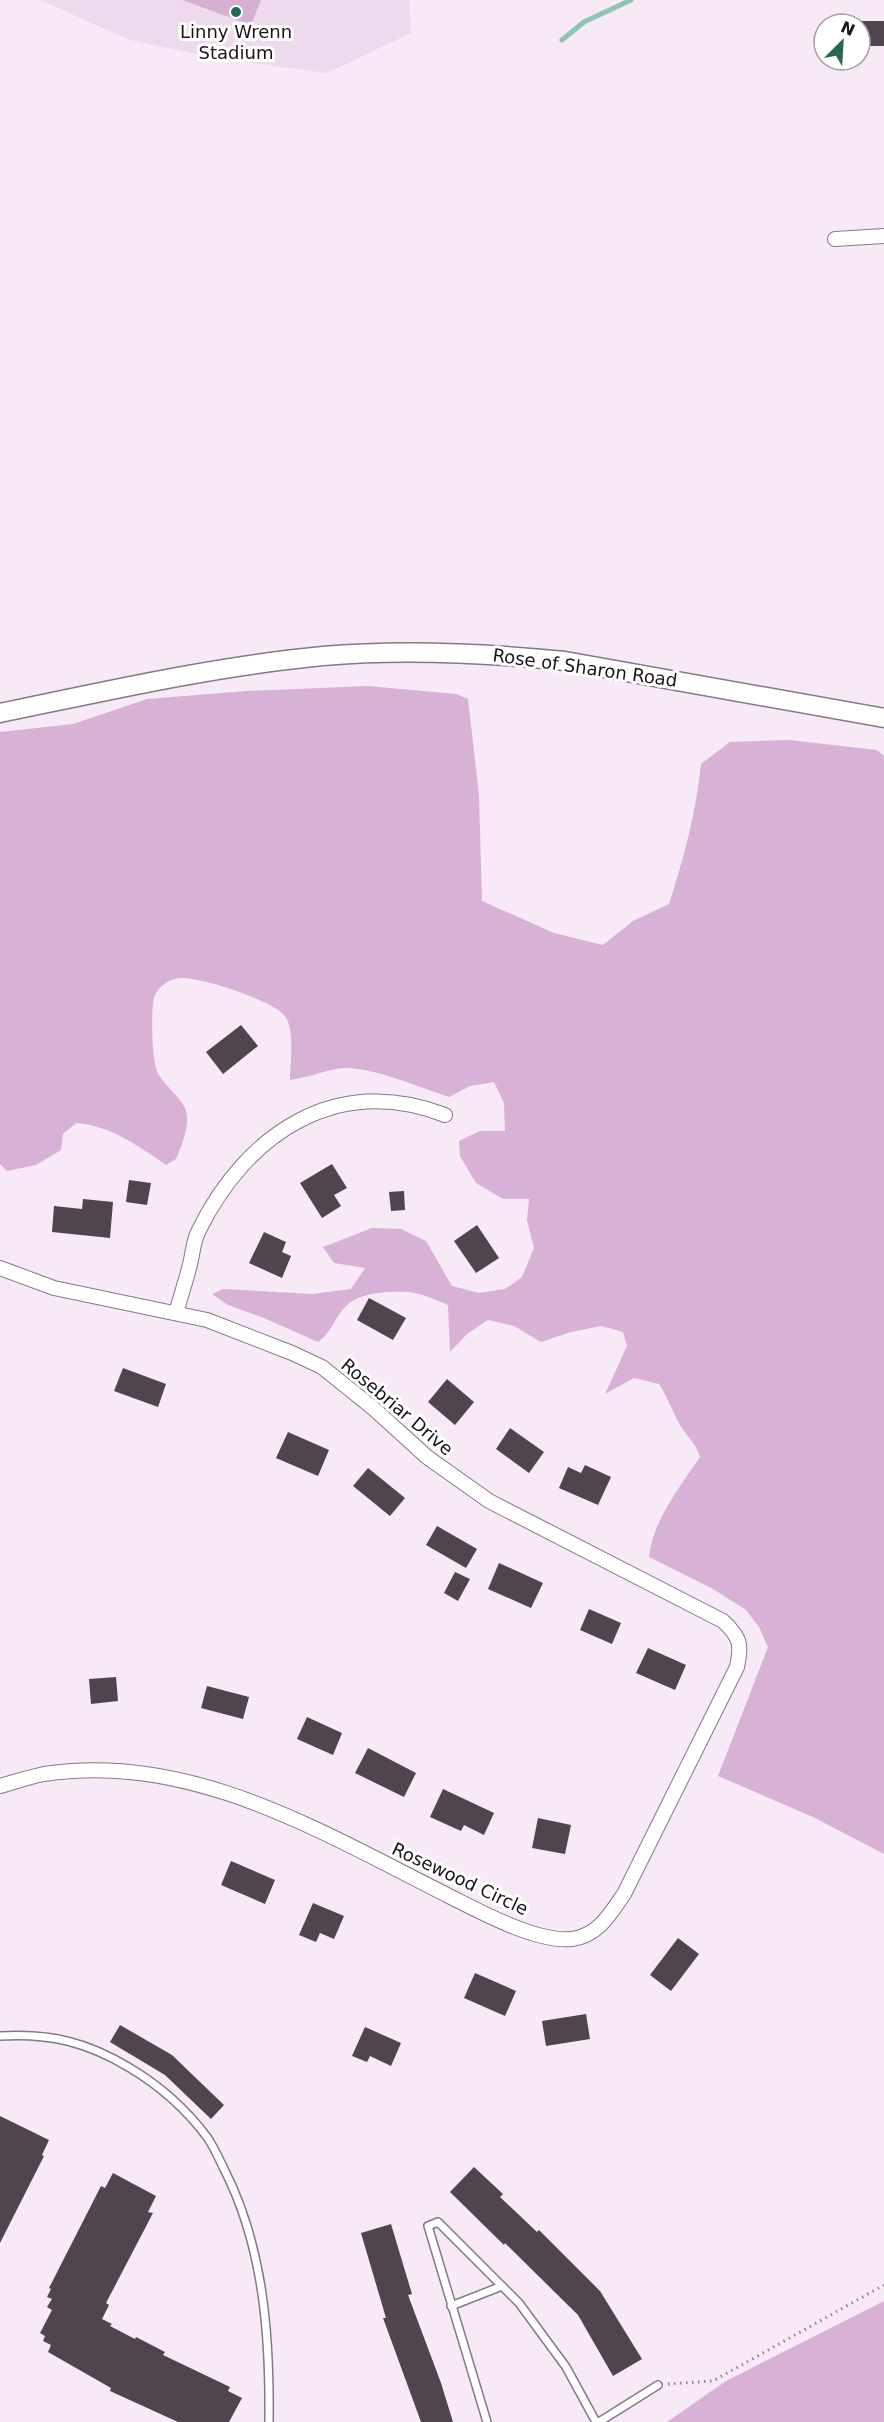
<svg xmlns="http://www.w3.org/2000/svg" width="884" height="2422" font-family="'DejaVu Sans',sans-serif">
<rect width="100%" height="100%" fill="#f7e9f6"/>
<path fill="#eddaec" d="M40 0H409L411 33 327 73 221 59 130 40Z"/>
<path fill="#d5b0d3" d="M182 0H261L251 25Z"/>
<g fill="#d8b2d6">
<path d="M368 686 456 694 468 699 479 795 482 901 554 933 603 945 633 921 669 904C684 858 696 812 701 764L730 742 789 740 877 750 884 756V1854L813 1817 718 1776 768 1647 759 1627 746 1610 713 1589 649 1557C653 1520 680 1487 700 1457 696 1444 689 1439 682 1428 673 1414 668 1398 659 1384L634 1378 605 1394 627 1346 623 1332 601 1326 571 1332 541 1342 514 1326 488 1320 467 1334 450 1352 448 1305C436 1300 422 1293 408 1292 391 1291 359 1292 346 1306 335 1317 332 1332 318 1342L264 1318 228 1305 212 1294 223 1289 312 1294 351 1289 365 1268 334 1263 323 1247 372 1228 401 1229 426 1241 452 1286 479 1293 505 1289 522 1277 534 1248 527 1220 529 1199H503L476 1183 460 1156 459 1141 480 1131H505L504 1103 494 1082 470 1086 449 1097C420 1088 365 1063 336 1069 320 1072 306 1078 290 1080 290 1063 296 1026 283 1014 270 1000 201 977 181 978 170 978 157 987 154 998 151 1012 151 1063 159 1075 165 1085 175 1093 182 1103 194 1118 182 1144 176 1159L166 1165C137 1145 111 1126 76 1123L63 1134 61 1150 36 1165 7 1171 0 1164V732L73 724 147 699 246 691Z"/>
<path d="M884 2301V2422H667L726 2381Z"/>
</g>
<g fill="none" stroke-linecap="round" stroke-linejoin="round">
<path stroke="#8dc5b2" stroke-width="5" d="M562 40 584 22 631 0"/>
</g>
<g fill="#50454f">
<rect x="860" y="21" width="24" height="25"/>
<path d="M241 1025 258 1046 223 1074 206 1052Z"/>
<path d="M332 1164 347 1188 334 1195 341 1206 322 1218 300 1183Z"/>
<path d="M129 1180 151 1183 147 1205 126 1202Z"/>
<path d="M404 1191 405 1210 391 1211 389 1192Z"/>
<path d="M83 1199 113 1202 110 1238 52 1232 54 1206 82 1209Z"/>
<path d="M477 1225 499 1258 476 1273 454 1241Z"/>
<path d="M264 1232 286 1242 282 1252 291 1256 282 1278 249 1263Z"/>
<path d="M369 1298 406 1318 393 1340 357 1320Z"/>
<path d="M123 1368 166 1384 158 1407 114 1391Z"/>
<path d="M447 1379 474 1402 455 1425 428 1402Z"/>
<path d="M510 1428 544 1452 529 1473 496 1449Z"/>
<path d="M288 1432 329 1450 318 1476 276 1458Z"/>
<path d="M585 1465 611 1477 598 1505 559 1488 568 1467 581 1473Z"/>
<path d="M368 1468 405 1498 390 1516 353 1486Z"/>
<path d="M437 1526 477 1549 466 1568 426 1545Z"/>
<path d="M499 1563 543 1583 531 1608 488 1589Z"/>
<path d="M455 1572 470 1579 458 1601 444 1593Z"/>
<path d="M589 1609 621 1623 612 1644 580 1630Z"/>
<path d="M648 1648 686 1665 675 1690 636 1673Z"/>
<path d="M116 1677 118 1701 91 1704 89 1679Z"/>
<path d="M207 1686 249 1697 243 1719 201 1708Z"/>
<path d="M307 1717 342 1733 333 1755 297 1739Z"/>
<path d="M368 1748 416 1773 404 1797 355 1773Z"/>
<path d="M443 1789 494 1813 484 1835 464 1825 461 1831 430 1817Z"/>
<path d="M538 1818 571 1825 565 1854 532 1848Z"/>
<path d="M231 1861 275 1880 265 1904 221 1885Z"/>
<path d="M313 1903 344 1916 334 1939 320 1933 316 1942 299 1935Z"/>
<path d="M678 1938 699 1954 671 1991 650 1975Z"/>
<path d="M475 1973 516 1991 505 2016 464 1998Z"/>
<path d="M586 2014 590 2039 546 2046 542 2021Z"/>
<path d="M120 2025 172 2055 224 2105 211 2119 165 2075 110 2042Z"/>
<path d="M365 2027 401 2043 391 2066 370 2056 367 2062 352 2056Z"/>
<path d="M0 2116 49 2140 42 2155 44 2156 0 2243Z"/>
<path d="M474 2167 503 2194 500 2197 537 2232 539 2230 600 2291 642 2359 613 2376 578 2315 505 2243 504 2245 450 2192Z"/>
<path d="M113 2173 156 2196 148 2212 153 2213 106 2303 109 2305 102 2319 112 2324 110 2326 135 2339 136 2337 165 2352 163 2355 230 2387 228 2391 242 2398 229 2422H178L110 2391 111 2388 48 2352 51 2345 43 2341 45 2336 40 2333 52 2310 47 2307 52 2299 47 2297 51 2289 49 2288 101 2186 105 2188Z"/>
<path d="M391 2224 412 2294 408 2295 441 2383 453 2422H421L383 2318H386L361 2233Z"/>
</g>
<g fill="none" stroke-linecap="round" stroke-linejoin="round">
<defs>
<g id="service">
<path d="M0 2036C50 2033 87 2042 130 2068 160 2086 186 2109 207 2137 214 2147 219 2159 224 2169 264 2247 270 2337 269 2422"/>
<path d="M451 2306 502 2286"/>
<path d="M487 2422 428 2226 438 2222 519 2303 566 2367 596 2422"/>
<path d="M599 2422 658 2385"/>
</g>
<g id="minor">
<path d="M835 239 884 236"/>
<path d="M0 1268 54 1288 207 1320 292 1353 322 1367 373 1408 427 1457 489 1501 723 1621C740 1637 742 1644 737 1667L624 1894C610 1914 599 1935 572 1939 537 1943 479 1911 449 1896 323 1833 190 1751 44 1774 29 1777 14 1782 0 1786"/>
<path d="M176 1313C181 1295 187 1278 191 1260 193 1250 194 1239 199 1230 247 1133 337 1073 445 1115"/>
</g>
<path id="tertiary" d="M0 713C106 691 216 666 323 656 404 649 485 653 565 661L884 718"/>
</defs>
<use href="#service" stroke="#857985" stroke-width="10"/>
<use href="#minor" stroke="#857985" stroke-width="16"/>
<use href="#tertiary" stroke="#857985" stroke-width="21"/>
<path stroke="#918790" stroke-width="3" stroke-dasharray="1.5 4.5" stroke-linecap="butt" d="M668 2384 713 2381 884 2285"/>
<use href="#service" stroke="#fff" stroke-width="7"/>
<use href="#minor" stroke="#fff" stroke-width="14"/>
<use href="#tertiary" stroke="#fff" stroke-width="18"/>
</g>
<circle fill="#276755" stroke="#fff" stroke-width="2" cx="236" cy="12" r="6"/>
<g text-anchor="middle" stroke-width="6" stroke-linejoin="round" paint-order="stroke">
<g font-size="18" fill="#191418" stroke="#fff">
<text x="236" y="38">Linny Wrenn<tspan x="236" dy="21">Stadium</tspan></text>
</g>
<g font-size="18" fill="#191418" stroke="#fff">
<text transform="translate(585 668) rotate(8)" y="6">Rose of Sharon Road</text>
<text transform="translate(397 1407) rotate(40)" y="6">Rosebriar Drive</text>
<text transform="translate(460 1879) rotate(25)" y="6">Rosewood Circle</text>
</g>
</g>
<g transform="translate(842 42) rotate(24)"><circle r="28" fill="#ffffff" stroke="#a3a1a3" stroke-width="1.5"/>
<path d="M0-4.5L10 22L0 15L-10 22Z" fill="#276755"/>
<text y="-9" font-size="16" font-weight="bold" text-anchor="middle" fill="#191418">N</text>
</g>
</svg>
